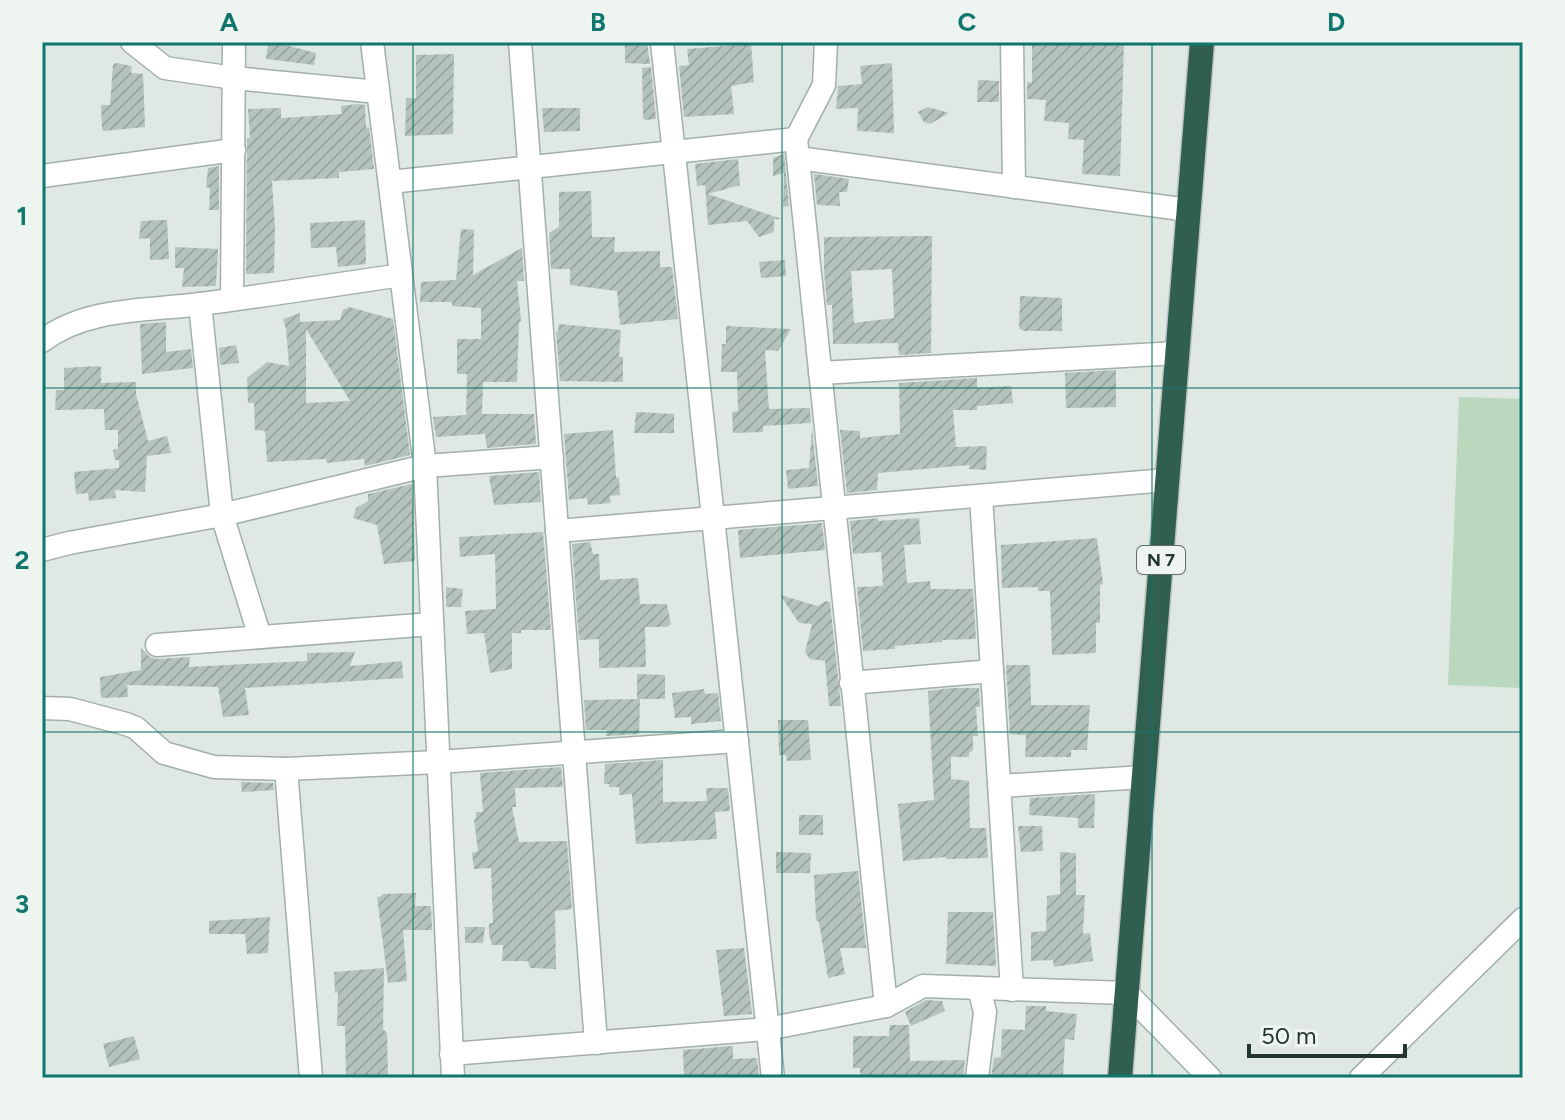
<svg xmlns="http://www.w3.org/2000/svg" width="1565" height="1120" font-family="Figtree,sans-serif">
<defs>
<pattern id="building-hatch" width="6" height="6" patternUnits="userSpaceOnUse" patternTransform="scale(2)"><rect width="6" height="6" fill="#b4c3bb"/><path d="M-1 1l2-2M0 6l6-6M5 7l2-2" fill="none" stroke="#9aa8a1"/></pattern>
</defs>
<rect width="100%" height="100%" fill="#dfe8e3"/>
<path fill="#b9d8bd" d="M1459 397 1523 399V688L1448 685Z"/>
<g fill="url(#building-hatch)" fill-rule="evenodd">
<path d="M625 42H647L650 64 625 63Z"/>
<path d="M1032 42H1124L1120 176 1082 174 1084 140 1068 139 1069 123 1044 121 1046 100 1027 99V82L1032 83Z"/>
<path d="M268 44 285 45 316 53 314 65 266 59Z"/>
<path d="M751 44 754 82 731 86 734 114 684 117 679 66 689 65 687 49Z"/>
<path d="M454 54 453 134 405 136 406 98H416V55Z"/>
<path d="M116 63 132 66 131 73 143 74 145 127 103 131 102 128 101 105H110L113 65Z"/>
<path d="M892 63 894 133 857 131 858 108 836 109 838 86 862 84 860 66Z"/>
<path d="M651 67 656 119 645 120 643 118 642 68Z"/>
<path d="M978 80 999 81V102H977Z"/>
<path d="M358 104 365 105 366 128 369 127 374 169 339 172V178L272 181 275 228 274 273 246 274 247 138H250L248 109 281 108V118L342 114 341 106Z"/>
<path d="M928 107 949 113 930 124 924 122 918 112Z"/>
<path d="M542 108H580V131L544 132Z"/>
<path d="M784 154 789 206 783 207 784 173 773 176V158Z"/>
<path d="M738 159 740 185 708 194 782 219H774V232L759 237 747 221 708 225 705 185 697 186 695 164Z"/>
<path d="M219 166V210H209L210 188 206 187 208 168Z"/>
<path d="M814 174 849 179 847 192H839L840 206 817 205Z"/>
<path d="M591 191 592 237H615L614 252 660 251V267H672L678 319 620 325 617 291 570 285V269H551L549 233 559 227V192Z"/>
<path d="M160 220H167L169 259 152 260H150V238L139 239 141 221Z"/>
<path d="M365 220 366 264 338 267 336 247 311 248 310 223Z"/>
<path d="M461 229 474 230 473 275 522 248 524 281H517L521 321 519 322 517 382H483L482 414H534L536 444 487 448 485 434 436 437 433 417 466 415 467 374H457V339H481V308L452 306V302H420L421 282 456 280Z"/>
<path d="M932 236 931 353 899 355 898 343 833 344 832 305H827L824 271V237ZM892 269 894 318 854 323 851 271Z"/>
<path d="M175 247 218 249 216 286 182 287 184 268H175Z"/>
<path d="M785 260 786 276 761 278 759 262Z"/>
<path d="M1020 296 1062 298V331H1023L1022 329H1019Z"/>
<path d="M349 307 393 319 410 455 365 466 364 459 327 463 326 459 267 462 265 431 255 430 254 403H248L247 378 267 362 289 366 286 329 283 319 300 313V322L340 320 343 310ZM306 329 350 401 306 403Z"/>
<path d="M166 322V352L191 349 193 368 142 374 140 324Z"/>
<path d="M559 324 621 330 619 357H623V382L560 381 556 332H558Z"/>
<path d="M726 326 791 329 778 351 765 350 769 409 810 408 811 423 763 426V432L733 433 732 412 738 411 737 372H721L722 344H726Z"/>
<path d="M236 345 239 363 220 365 219 348Z"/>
<path d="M98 366 101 367V383L136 382V394L148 441 167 436 171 453 147 456 145 492 115 490 116 498 89 501 88 493 76 494 74 472 119 468V460H115L113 450 118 449V430H105L104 409 55 410 56 390H64V368Z"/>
<path d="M1116 370V407L1066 408 1065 373Z"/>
<path d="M977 378V388L1011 386 1013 403 977 406V410H953L956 447 987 446 986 470 969 469V465L878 473 877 490 847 493 840 430 860 431V438L900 434 899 383Z"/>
<path d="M636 412 674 414V433H634Z"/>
<path d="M812 428 818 486 788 489 786 470 809 468Z"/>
<path d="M613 430 616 478 619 477 620 495 610 496 611 503 588 505 587 498 569 500 564 434Z"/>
<path d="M539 472 541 502 494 505 489 476Z"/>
<path d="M412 484 415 561 384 564 377 525 353 518 356 508 368 501V494Z"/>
<path d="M878 518V521L919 518 921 544 904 545 907 583 930 581 931 589H973L976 639 942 640V642L895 646V649L863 651 857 587 883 586 881 552 853 554 850 521Z"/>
<path d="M822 523 825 550 740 558 738 530Z"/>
<path d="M543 532 551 630H521V633H512V669L490 673 484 633 467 634 465 611 496 609 495 554 460 557 459 537Z"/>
<path d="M1097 538 1103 584 1100 585V623H1096V653L1052 655 1050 591H1038V587L1002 588 1001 545Z"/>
<path d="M590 542 593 554H599L600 580 638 578 640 604H667L671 624 667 627H645L646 667 599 668V639L579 640 572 544Z"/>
<path d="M446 587 463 589 461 607H446Z"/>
<path d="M780 595 818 606 826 601 830 602 841 706H829L825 661 810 659 805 652 812 624 799 623Z"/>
<path d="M141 648 150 657 157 659 190 657 189 667 307 661V653L355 652 350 666 402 661 403 678 245 688 249 715 223 717 218 687 127 685 128 697 101 698 100 677 141 670Z"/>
<path d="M1006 665H1030L1031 705H1090L1087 750H1071V757H1025L1026 735 1010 734Z"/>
<path d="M637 674 665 675V699H637Z"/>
<path d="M952 688H979L980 707H976L978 736H973V750L969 753V757H951V779L969 781 970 828H986L988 858 946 859V857L903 861 898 804 934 800 928 691Z"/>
<path d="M704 689 705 694 718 693 721 721 691 724V717L675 718 672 693Z"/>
<path d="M640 699 639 734 606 736 607 730H586L584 700Z"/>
<path d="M778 720H808L811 760 787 761 786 755H779Z"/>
<path d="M663 760V802L707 801 706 788H728L730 811 715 812 717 839 636 844 632 794 619 795V787H609V784H604L605 764Z"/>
<path d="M561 767 563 787 515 788 516 807H512L519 842 567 841 572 909 555 911 556 969 530 968 528 961H502L503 945H492L489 934V923H493L491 868 474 869 472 853 478 851 474 819H476V812H483L480 773Z"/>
<path d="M241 782 273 783 274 790 242 792Z"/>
<path d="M1095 794 1094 828H1078V818L1029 815 1030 798Z"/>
<rect x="799" y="815" width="24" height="20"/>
<path d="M1018 826H1042L1043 851 1021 852Z"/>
<path d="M776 852 811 853 810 873H776Z"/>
<path d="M1060 852 1076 853V895H1085L1083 934 1090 933 1093 961 1054 967 1053 960 1031 961V932L1046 931 1047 896 1060 894Z"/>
<path d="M858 871 866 948H840L845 974 828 978 819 922 816 920 814 875Z"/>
<path d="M416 893 415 906H431L432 930H403L407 981 388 983 377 897 382 896V894Z"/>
<path d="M948 912H993L996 966 946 964Z"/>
<path d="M270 917 268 953 247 954 245 934H209V921Z"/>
<path d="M465 927H485L483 943H465Z"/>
<path d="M744 948 752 1014 724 1016 716 950Z"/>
<path d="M384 968 383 1029 387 1033 388 1078H346L345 1026H337L338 992 335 993 334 972Z"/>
<path d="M926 1000 942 1001 945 1011 911 1026 905 1012Z"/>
<path d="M1026 1006H1046V1011L1077 1014 1074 1040 1065 1039 1063 1078H991L994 1058 1001 1057 1002 1029 1025 1030Z"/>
<path d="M890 1025H909L910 1061 965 1060 963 1078H860V1068H853V1036H889Z"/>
<path d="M134 1036 140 1059 109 1067 103 1044Z"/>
<path d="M733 1046V1059L757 1058 759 1078H684L683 1050Z"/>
</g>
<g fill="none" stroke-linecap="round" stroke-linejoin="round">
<defs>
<g id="street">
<path d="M132 42 165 68 234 78 378 92"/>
<path d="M372 42 425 466 453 1078"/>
<path d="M520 42 596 1043"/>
<path d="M662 42 773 1078"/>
<path d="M826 42 824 85 796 139 886 1006"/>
<path d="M1012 42 1014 187"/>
<path d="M798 158 1189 210"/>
<path d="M42 176 234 150"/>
<path d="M390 182 796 139"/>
<path d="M232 299 234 42"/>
<path d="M200 304 222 515 260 637"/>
<path d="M42 341C87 307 147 311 201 304 268 295 335 285 401 275"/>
<path d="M820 373 1177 353"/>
<path d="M981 496 1012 990"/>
<path d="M557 531 1167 480"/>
<path d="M42 550 69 543 222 515 425 466 552 457"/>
<path d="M157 645 432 624"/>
<path d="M851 683 992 671"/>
<path d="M42 708 70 709 126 724 136 728 164 753 214 767 286 769 438 762 737 741"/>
<path d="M286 769 311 1078"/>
<path d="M1000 786 1144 777"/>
<path d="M451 1054 767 1029 886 1006 923 986 1127 993 1210 1078"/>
<path d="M977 1078 985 1012 979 988"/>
<path d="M1361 1078 1523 919"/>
</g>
<path id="highway" d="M1120 1078 1202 42"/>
</defs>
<use href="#street" stroke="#a3afa9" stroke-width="25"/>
<use href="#highway" stroke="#bdc3c0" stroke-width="27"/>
<use href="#street" stroke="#fff" stroke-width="22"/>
<use href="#highway" stroke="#315f4f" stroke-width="24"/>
</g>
<path fill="none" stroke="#0f766e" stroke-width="2" stroke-opacity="0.55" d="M413 42V1078M782 42V1078M1152 42V1078M42 388H1523M42 732H1523"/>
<g text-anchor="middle" stroke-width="6" stroke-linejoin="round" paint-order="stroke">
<rect fill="#eef5f1" stroke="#5f6f68" stroke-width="2" x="1137" y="546" width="48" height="28" rx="6"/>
<g font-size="18" font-weight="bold" fill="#22362e">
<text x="1161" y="566">N 7</text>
</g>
</g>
<rect width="1565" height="1120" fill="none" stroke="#eef5f1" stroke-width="88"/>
<path d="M1249 1044v12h156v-12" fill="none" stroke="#22362e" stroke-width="4"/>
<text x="1261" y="1044" font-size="24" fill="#22362e" stroke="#eef5f1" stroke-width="6" paint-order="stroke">50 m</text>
<rect x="44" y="44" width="1477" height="1032" fill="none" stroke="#0f766e" stroke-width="3"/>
<g font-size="26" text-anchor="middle" font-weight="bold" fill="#0f766e">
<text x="229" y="31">A</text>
<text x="598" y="31">B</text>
<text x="967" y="31">C</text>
<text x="1336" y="31">D</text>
<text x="22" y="225">1</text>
<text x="22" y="569">2</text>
<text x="22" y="913">3</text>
</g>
</svg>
